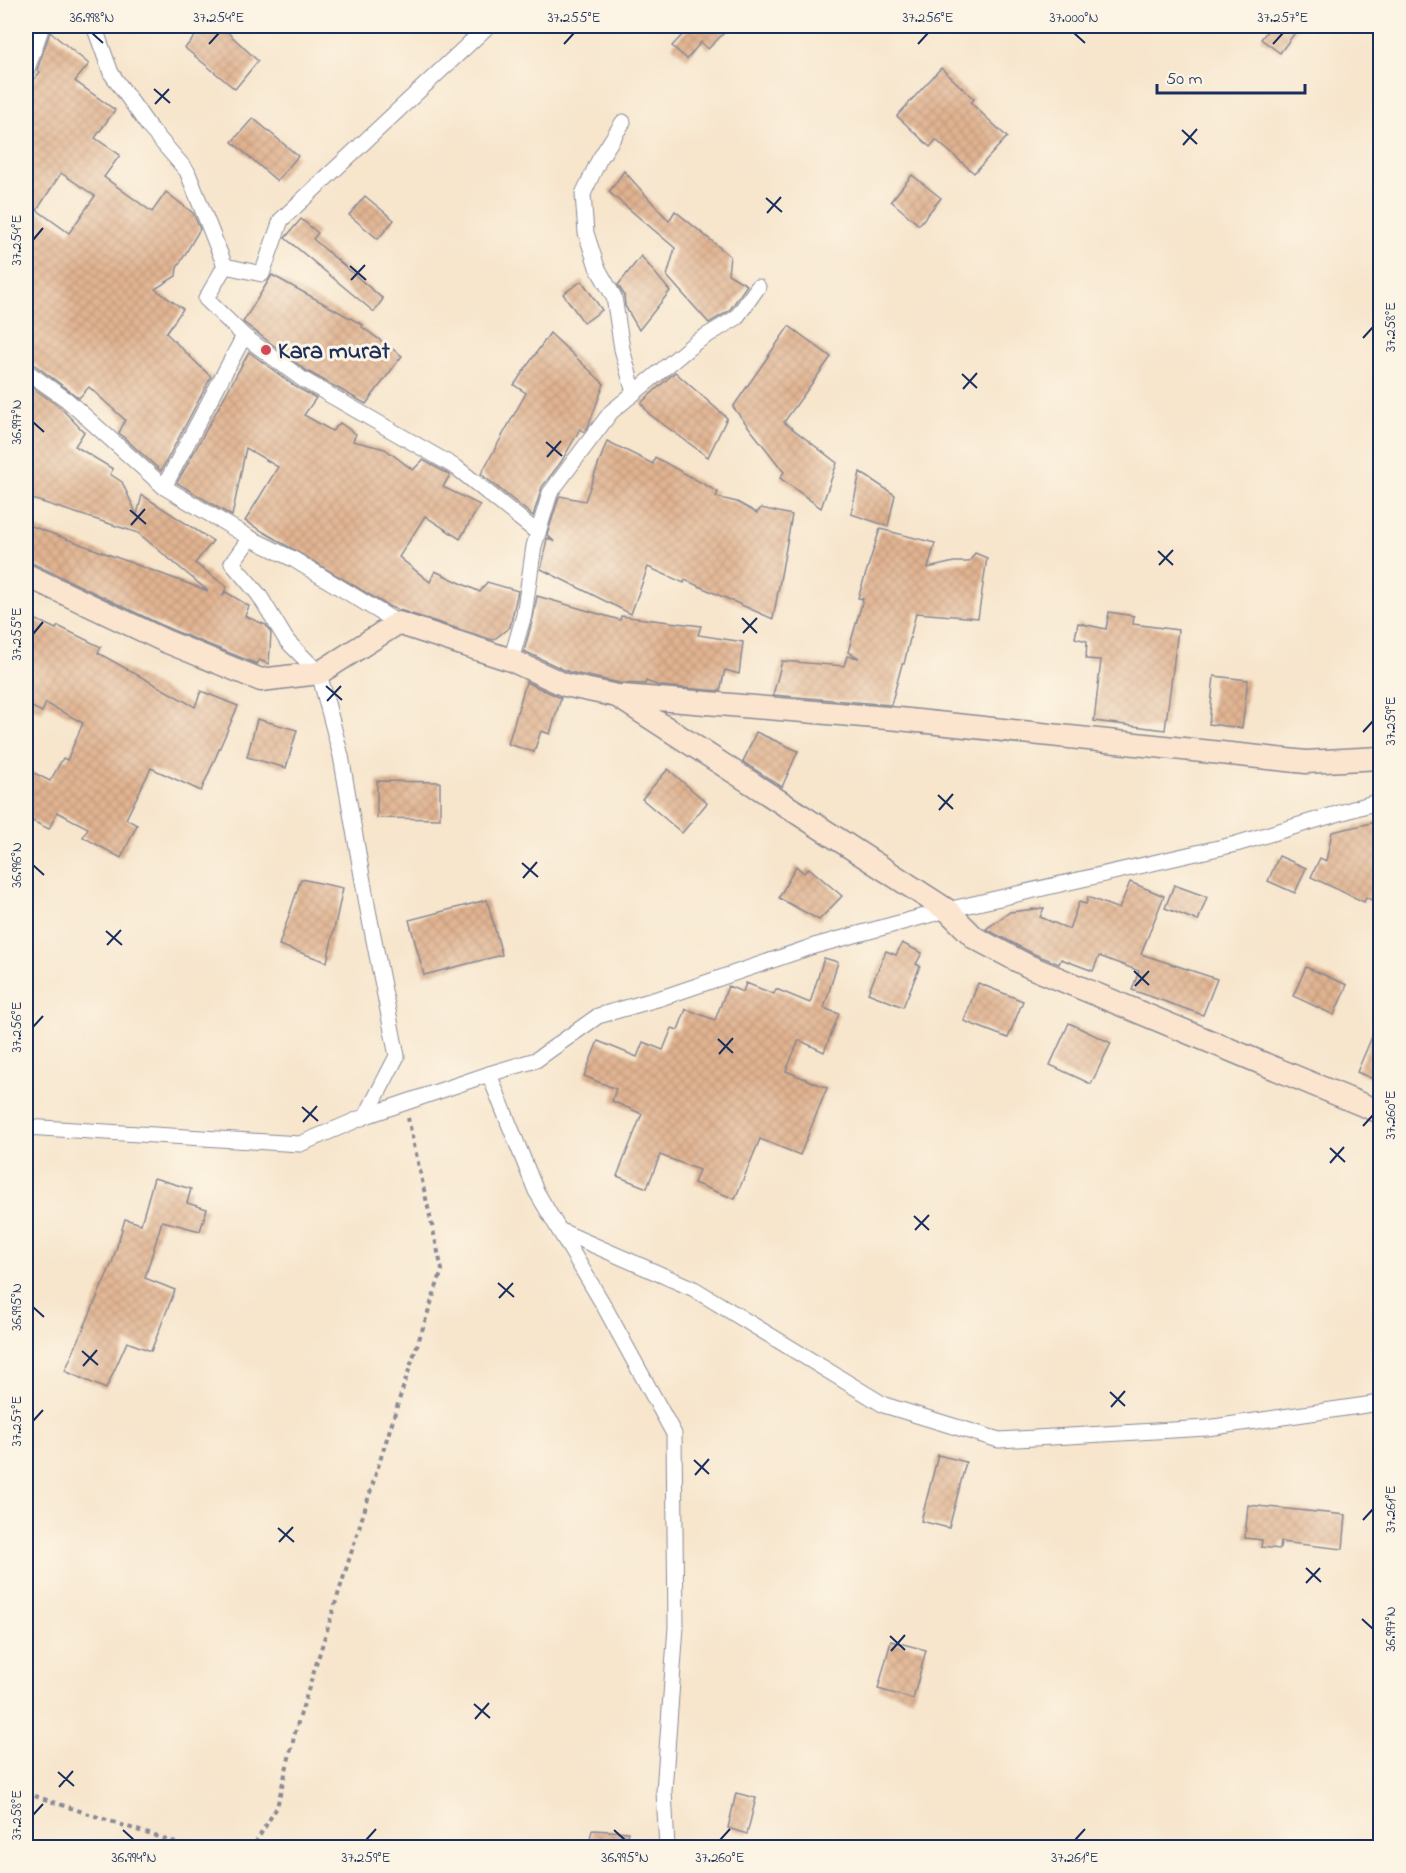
<svg xmlns="http://www.w3.org/2000/svg" width="1406" height="1873" font-family="'Indie Flower',sans-serif">
<defs>
<pattern id="building-cross-hatch" width="8" height="8" patternUnits="userSpaceOnUse" patternTransform="scale(1.5)"><rect width="8" height="8" fill="#e1b390"/><path d="M0 0l8 8M0 8l8-8" fill="none" stroke="#c09a7f"/></pattern>
</defs>
<rect width="100%" height="100%" fill="#fcf5e5"/>
<filter id="ink" filterUnits="userSpaceOnUse"><feTurbulence type="fractalNoise" baseFrequency=".0167" numOctaves="2"/><feDisplacementMap in="SourceGraphic" scale="12" xChannelSelector="R" yChannelSelector="G"/><feConvolveMatrix kernelMatrix="1 2 1 2 8 2 1 2 1" color-interpolation-filters="sRGB"/></filter>
<filter id="wash" filterUnits="userSpaceOnUse"><feTurbulence type="fractalNoise" baseFrequency=".008" numOctaves="4" result="noise"/><feDisplacementMap in="SourceGraphic" scale="24" xChannelSelector="R" yChannelSelector="G"/><feGaussianBlur stdDeviation="1.35" result="paint"/><feColorMatrix in="noise" values="0 0 0 0 0 0 0 0 0 0 0 0 0 0 0 0 0 1.4 0 .05"/><feComposite in="paint" operator="in"/></filter>
<g filter="url(#wash)">
<rect width="100%" height="100%" fill="#f7e5cc"/>
<g id="blocks">
<g fill="url(#building-cross-hatch)" fill-rule="evenodd">
<path d="M204 26H221L258 61 235 89 185 48Z"/>
<path d="M684 26H731L708 49 701 42 687 59 672 46 688 29Z"/>
<path d="M1271 26H1300L1280 53 1261 39Z"/>
<path d="M50 32 89 64 75 81 115 110 95 138 120 155 104 177 152 212 166 192 193 213 200 229 177 268 176 276 155 289 183 309 166 333 211 377 161 471 119 433 125 420 89 387 79 398 32 363 26 361V91L40 72 37 70ZM61 173 95 196 69 233 37 210Z"/>
<path d="M941 68 974 99 971 103 1007 137 974 173 936 140 930 147 897 116Z"/>
<path d="M253 118 298 156 277 181 232 142Z"/>
<path d="M624 171 669 221 675 211 730 256 728 274 747 285 729 311 709 323 667 276 675 248 609 192Z"/>
<path d="M912 175 941 198 919 225 891 201Z"/>
<path d="M365 196 394 220 378 239 349 215Z"/>
<path d="M301 219 318 233 313 239 383 299 374 312 285 238Z"/>
<path d="M641 256 670 291 639 330 625 306 624 295 618 285Z"/>
<path d="M272 275 363 325 362 327 402 356 366 404 307 371 243 322Z"/>
<path d="M582 281 602 310 584 323 563 294Z"/>
<path d="M789 326 831 357 784 422 837 463 821 508 780 478 784 472 733 407Z"/>
<path d="M550 333 604 384 588 427 584 432 580 429 561 462 542 487 533 516 481 474 526 393 514 385Z"/>
<path d="M249 352 296 387 316 398 304 415 332 431 340 423 356 434 353 441 385 449 413 470 423 460 450 475 443 487 480 505 460 539 425 516 399 557 430 582 435 571 480 592 487 582 518 591 510 627 493 640 390 607 245 521 278 467 246 448 232 516 177 483Z"/>
<path d="M675 372 727 418 708 457 649 414 641 403Z"/>
<path d="M26 383 61 408 84 432 75 446 113 469 110 474 122 482 137 515 142 495 213 541 195 563 227 587 222 596 226 592 249 606 245 616 266 625 271 633 269 664 259 660 257 664 170 629 32 563 26 562V524L208 591 138 533 26 497Z"/>
<path d="M607 441 653 464 655 457 718 492 716 497 737 502 757 513 761 508 792 515 773 619 685 580 684 583 648 567 631 614 541 569 547 538 555 542 547 535 559 497 560 496 585 501Z"/>
<path d="M860 472 895 495 888 526 851 514Z"/>
<path d="M880 529 935 543 928 568 954 562H969L975 553 987 558 978 618 916 613 904 664H902L891 705 773 695 782 661 844 666 847 656 859 658 848 652 863 599 858 598Z"/>
<path d="M537 596 620 620 621 616 701 626 698 635 743 642 739 674 725 670 720 691 659 686 646 681 645 684 620 683 569 672 524 651 533 618Z"/>
<path d="M1109 612 1134 616 1133 624 1178 630 1165 730 1094 721 1101 660 1086 659 1087 641 1075 638 1078 623 1106 629Z"/>
<path d="M26 615 56 629 58 626 101 647 98 653 195 707 201 691 238 706 201 791 151 768 126 819 137 825 121 858 83 837 88 828 57 812 49 829 26 818V769L50 781 63 758 67 760 83 723 46 703 42 712 26 704Z"/>
<path d="M1214 676 1248 680 1242 728 1209 724Z"/>
<path d="M526 682 561 698 550 734 541 731 534 752 508 744Z"/>
<path d="M257 719 297 730 286 768 247 757Z"/>
<path d="M756 732 798 751 782 787 743 762Z"/>
<path d="M668 769 707 803 682 833 642 799Z"/>
<path d="M377 781 440 782V819L377 818Z"/>
<path d="M1380 821V899L1375 897 1373 901 1366 897 1364 902 1311 877 1320 858 1326 861 1332 832Z"/>
<path d="M1279 856 1306 868 1295 893 1268 881Z"/>
<path d="M796 866 804 873 809 868 842 896 819 920 779 898Z"/>
<path d="M301 879 343 888 327 962 279 945Z"/>
<path d="M1130 882 1164 896 1141 954 1217 979 1203 1015 1132 990 1139 971 1099 956 1093 971 1061 959 1059 964 1034 954 986 929 1010 912 1044 908 1040 917 1069 929 1079 902 1086 904 1088 897 1119 909Z"/>
<path d="M1174 885 1207 897 1198 921 1165 908Z"/>
<path d="M487 900 502 955 424 975 409 920Z"/>
<path d="M902 943 922 953 916 964 920 966 903 1007 868 993 886 951 896 955Z"/>
<path d="M824 958 838 962 824 1008 839 1014 824 1052 799 1040 786 1071 827 1088 800 1155 760 1139 735 1199 694 1183 699 1170 660 1155 647 1188 617 1176 642 1114 612 1101 616 1089 584 1076 598 1041 637 1057 643 1042 663 1050 672 1028 678 1030 686 1009 715 1020 728 986 743 992 746 983 774 994 776 989 810 1003Z"/>
<path d="M1306 967 1347 985 1334 1015 1293 996Z"/>
<path d="M978 983 1023 1001 1008 1038 964 1021Z"/>
<path d="M1380 1018V1082L1357 1072Z"/>
<path d="M1069 1023 1111 1043 1091 1084 1050 1065Z"/>
<path d="M154 1178 191 1189 187 1203 207 1209 200 1231 162 1221 145 1278 175 1290 151 1351 127 1342 106 1389 65 1371 112 1263 125 1219 141 1224Z"/>
<path d="M938 1455 966 1462 949 1528 921 1521Z"/>
<path d="M1248 1505 1346 1515 1343 1549 1281 1542 1280 1549 1261 1547 1262 1540 1245 1538Z"/>
<path d="M891 1641 926 1650 913 1699 878 1689Z"/>
<path d="M736 1793 756 1798 747 1834 728 1828Z"/>
<path d="M592 1830 628 1832 624 1848H588Z"/>
</g>
</g>
</g>
<g filter="url(#ink)">
<use href="#blocks" fill-opacity="0" stroke="#898a95" stroke-width="1.5"/>
<g fill="none" stroke-linecap="round" stroke-linejoin="round">
<defs>
<g id="street">
<path d="M26 72 42 26"/>
<path d="M623 122 599 160 583 194 586 233 597 267 614 297 622 349 634 393"/>
<path d="M225 266 262 274 281 220 488 26"/>
<path d="M244 336 302 379 457 468 538 533"/>
<path d="M26 371 67 400 164 487"/>
<path d="M250 538 293 559 398 623"/>
<path d="M511 660 524 615 534 546 550 493 611 412 696 342 736 318 758 287"/>
<path d="M489 1074 536 1191 603 1304 674 1434 676 1627 664 1791 667 1848"/>
<path d="M366 1116 489 1074 536 1060 598 1016 664 997 814 946 947 910 1236 844 1380 801"/>
<path d="M26 1127 300 1144 366 1116 397 1056 368 910 341 756 319 673 287 641 259 595 232 563 250 538 164 487 244 336 206 299 225 266 187 171 149 127 111 73 94 26"/>
<path d="M559 1230 694 1289 884 1405 999 1440 1207 1428 1380 1403"/>
</g>
<g id="secondary">
<path d="M26 575 165 641 261 680 319 673 398 623 511 660 565 685 617 696 947 910 975 938 1028 966 1380 1112"/>
<path d="M622 696 899 719 1306 762 1380 758"/>
</g>
</defs>
<use href="#street" stroke="#898a95" stroke-width="17"/>
<use href="#secondary" stroke="#898a95" stroke-width="25"/>
<g stroke="#898a95" stroke-width="4" stroke-dasharray="4.5 4.5" stroke-linecap="butt">
<path d="M26 1793 191 1848"/>
<path d="M248 1848 254 1845 277 1807 296 1729 399 1400 442 1270 408 1118"/>
</g>
<use href="#street" stroke="#fff" stroke-width="15"/>
<use href="#secondary" stroke="#fbe5cf" stroke-width="22"/>
</g>
</g>
<path fill="none" stroke="#1b2f5e" stroke-width="2" d="M92 33 103 43M1074 33 1085 43M209 44 219 33M564 44 574 33M918 44 928 33M1273 44 1283 33M154 89 170 103M155 104 169 89M1182 130 1197 144M1183 145 1197 129M766 198 782 212M767 213 781 197M33 240 43 228M350 266 366 280M351 280 365 265M1363 338 1373 327M962 374 977 388M963 389 977 373M33 422 44 432M546 442 562 456M547 457 561 441M130 510 146 524M131 525 145 509M1158 551 1173 565M1159 565 1173 550M742 618 757 633M743 633 757 618M33 634 43 622M326 686 342 700M327 701 341 686M1363 732 1373 721M938 795 953 809M939 810 953 794M522 863 538 877M33 865 44 875M523 878 537 862M106 931 122 945M107 945 121 930M1134 971 1149 985M1135 986 1149 971M33 1027 43 1016M718 1039 733 1053M719 1054 733 1038M302 1107 318 1121M303 1122 317 1106M1363 1126 1373 1115M1330 1148 1345 1162M1330 1163 1344 1147M914 1216 929 1230M915 1230 929 1215M498 1283 514 1297M499 1298 513 1283M33 1307 44 1317M82 1351 98 1365M83 1366 97 1350M1110 1392 1125 1406M1111 1407 1125 1391M33 1421 43 1410M694 1460 709 1474M695 1475 709 1459M1363 1520 1373 1509M278 1528 294 1542M279 1542 293 1527M1306 1568 1321 1582M1306 1583 1320 1568M1362 1619 1373 1629M890 1636 905 1650M891 1651 905 1635M474 1704 490 1718M475 1719 489 1703M58 1772 74 1786M59 1787 73 1771M33 1815 43 1804M123 1830 134 1840M614 1830 625 1840M366 1840 376 1829M720 1840 730 1829M1075 1840 1085 1829"/>
<circle fill="#d1495b" stroke="#fcf5e5" stroke-width="2" cx="266" cy="350" r="6"/>
<g text-anchor="middle" stroke-width="6" stroke-linejoin="round" paint-order="stroke">
<g font-size="24" font-weight="bold" fill="#1b2f5e" stroke="#fcf5e5" text-anchor="start">
<text x="278" y="358">Kara murat</text>
</g>
</g>
<rect width="1406" height="1873" fill="none" stroke="#fcf5e5" stroke-width="66"/>
<path d="M1157 84v9h148v-9" fill="none" stroke="#1b2f5e" stroke-width="3"/>
<text x="1166" y="84" font-size="18" fill="#1b2f5e" stroke="#fcf5e5" stroke-width="4.5" paint-order="stroke">50 m</text>
<rect x="33" y="33" width="1340" height="1807" fill="none" stroke="#1b2f5e" stroke-width="2"/>
<g font-size="15" text-anchor="middle" fill="#1b2f5e">
<text x="92" y="22">36.998°N</text>
<text x="219" y="22">37.254°E</text>
<text x="574" y="22">37.255°E</text>
<text x="928" y="22">37.256°E</text>
<text x="1074" y="22">37.000°N</text>
<text x="1283" y="22">37.257°E</text>
<text transform="translate(16 240) rotate(-90)" y="5">37.254°E</text>
<text transform="translate(1390 327) rotate(-90)" y="5">37.258°E</text>
<text transform="translate(16 422) rotate(-90)" y="5">36.997°N</text>
<text transform="translate(16 634) rotate(-90)" y="5">37.255°E</text>
<text transform="translate(1390 721) rotate(-90)" y="5">37.259°E</text>
<text transform="translate(16 865) rotate(-90)" y="5">36.996°N</text>
<text transform="translate(16 1027) rotate(-90)" y="5">37.256°E</text>
<text transform="translate(1390 1115) rotate(-90)" y="5">37.260°E</text>
<text transform="translate(16 1307) rotate(-90)" y="5">36.995°N</text>
<text transform="translate(16 1421) rotate(-90)" y="5">37.257°E</text>
<text transform="translate(1390 1509) rotate(-90)" y="5">37.261°E</text>
<text transform="translate(1390 1629) rotate(-90)" y="5">36.997°N</text>
<text transform="translate(16 1815) rotate(-90)" y="5">37.258°E</text>
<text x="134" y="1862">36.994°N</text>
<text x="366" y="1862">37.259°E</text>
<text x="625" y="1862">36.995°N</text>
<text x="720" y="1862">37.260°E</text>
<text x="1075" y="1862">37.261°E</text>
</g>
</svg>
